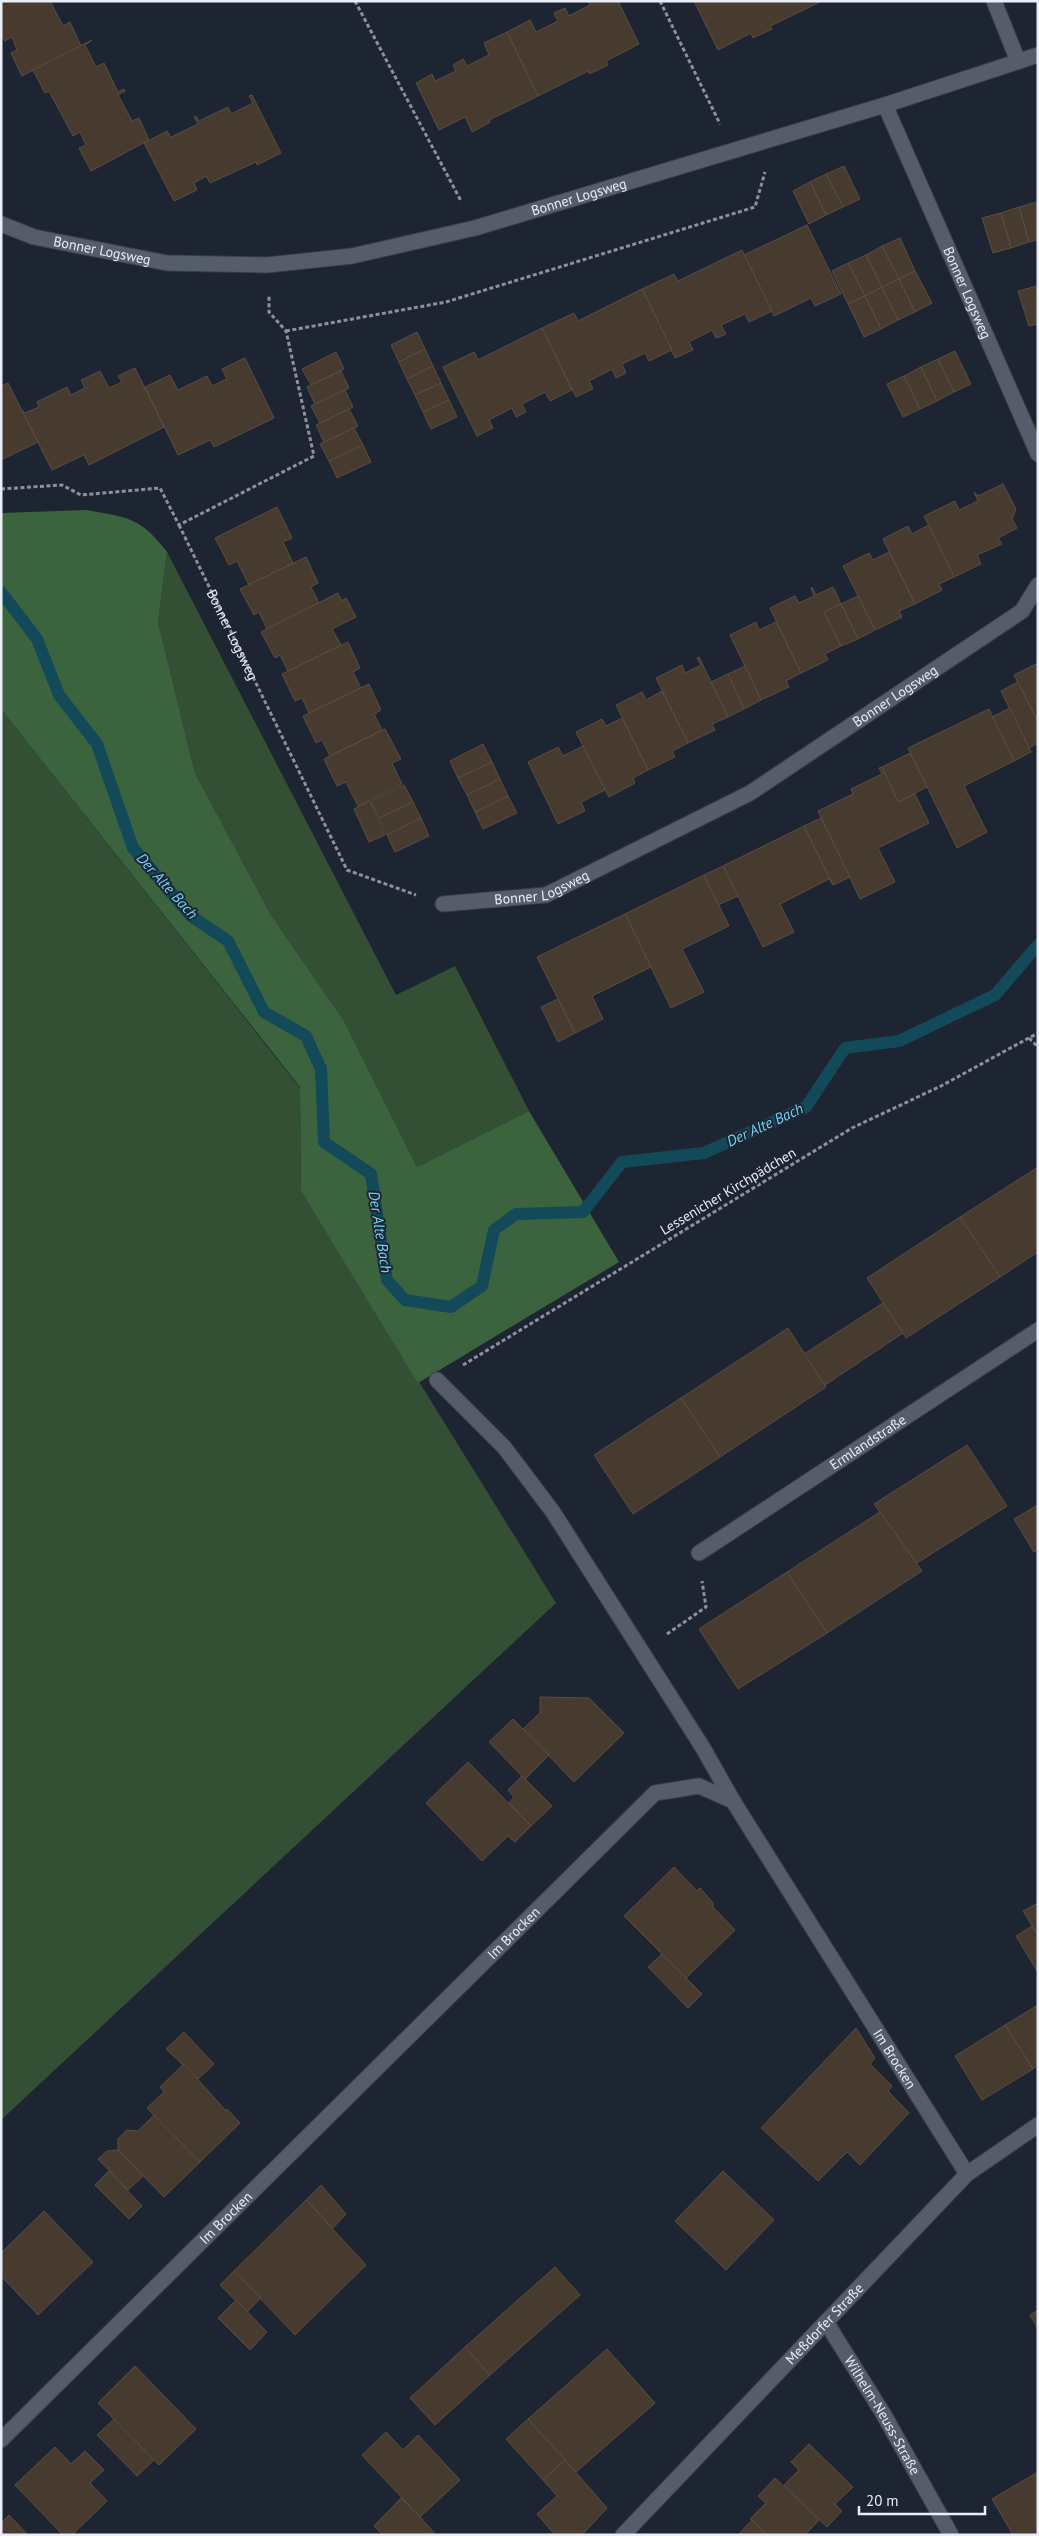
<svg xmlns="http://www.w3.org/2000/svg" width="1039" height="2536" font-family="'PT Sans',sans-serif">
<rect width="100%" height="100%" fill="#1e2532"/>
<g fill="#335035">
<path d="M167 552 396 995 455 966 529 1111 417 1167 344 1021 271 915 195 773 158 622Z"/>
<path d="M1 709 300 1088 301 1191 556 1603 1 2120Z"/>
</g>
<path fill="#3b643e" d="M87 510C129 518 140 517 167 552L158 622 195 773 271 915 344 1021 417 1167 529 1111 619 1262 418 1383 301 1191 300 1087 1 709V513Z"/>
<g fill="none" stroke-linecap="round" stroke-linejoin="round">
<path stroke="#124a5a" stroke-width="12" d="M1 592 37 639 59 695 97 744 133 848 191 916 228 941 264 1012 306 1036 321 1069 324 1142 371 1174 387 1280 405 1300 451 1307 482 1286 494 1230 516 1214 583 1212 622 1162 704 1153 806 1107 845 1048 899 1041 995 995 1038 945"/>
</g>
<g fill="#473a2f" stroke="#5b4d42">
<path d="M1 1H50L63 26 70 22 81 46 22 76 11 53 17 50 12 37 5 41 1 34Z"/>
<path d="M588 1H618L639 44 606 61 608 65 589 74 588 71 538 96 507 32 530 20 536 32 558 21 554 13 565 8 569 16 590 5Z"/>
<path d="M694 1H820V2L770 26 772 29 753 38 751 33 718 50Z"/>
<path d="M507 32 538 96 489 120 490 122 472 132 465 117 439 130 416 83 432 74 435 81 456 71 453 65 463 59 467 66 489 55 484 43Z"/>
<path d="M92 40 85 45 96 67 104 63 118 92 124 89 125 91 118 95 132 121 139 118 149 140 91 171 79 148 86 145 80 132 73 136 49 91 45 93 33 70Z"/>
<path d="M252 95 281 153 257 165 256 162 210 183 206 176 194 183 197 190 174 201 144 143 167 131 171 137 198 124 194 117 196 116 199 121 228 107 231 114 253 103 249 96Z"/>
<path d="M844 166 860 199 843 207 826 174Z"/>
<path d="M826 174 843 207 826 215 810 182Z"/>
<path d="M810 182 826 215 809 224 793 191Z"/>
<path d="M1037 202 1038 240 1029 242 1019 207Z"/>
<path d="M1019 207 1029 242 1011 248 1001 213Z"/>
<path d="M1001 213 1011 248 993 253 982 218Z"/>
<path d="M807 225 841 294 815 306 811 298 774 316 744 255Z"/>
<path d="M900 238 915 271 899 279 882 246Z"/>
<path d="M882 246 899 279 882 287 866 255Z"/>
<path d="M742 250 772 311 749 322 745 314 721 325 726 334 716 338 712 330 689 342 693 350 675 358 642 289 674 274 678 281Z"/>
<path d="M866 255 882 287 865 296 848 263Z"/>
<path d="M848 263 865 296 848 304 832 271Z"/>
<path d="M915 271 932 303 915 312 899 279Z"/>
<path d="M899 279 915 312 898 320 882 287Z"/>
<path d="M1037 286 1038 324 1029 326 1018 291Z"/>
<path d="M882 287 898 320 881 329 865 296Z"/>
<path d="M642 289 672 350 649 361 645 353 622 364 626 373 616 378 612 369 589 381 593 389 576 397 542 328 574 313 578 321Z"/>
<path d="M865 296 881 329 864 337 848 304Z"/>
<path d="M542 328 572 390 550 401 545 392 522 404 526 412 516 417 512 408 489 420 493 428 477 436 443 367 474 352 478 360Z"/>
<path d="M417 332 425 349 399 362 391 345Z"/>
<path d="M425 349 433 366 407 379 399 362Z"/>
<path d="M955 351 971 384 954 392 938 359Z"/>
<path d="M336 352 344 369 311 385 302 369Z"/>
<path d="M245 358 274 418 214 447 210 440 178 455 145 387 170 375 178 390 207 376 212 386 227 379 222 369Z"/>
<path d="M938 359 954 392 937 401 921 367Z"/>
<path d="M433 366 441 383 415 395 407 379Z"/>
<path d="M921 367 937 401 920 409 904 376Z"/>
<path d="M135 368 164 427 89 465 84 455 52 470 21 409 25 413 39 407 37 402 67 387 71 395 85 388 81 380 100 371 109 388 122 382 118 376Z"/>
<path d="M341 371 349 388 315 404 307 387Z"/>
<path d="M904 376 920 409 903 417 887 384Z"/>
<path d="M8 383 38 442 1 460V386Z"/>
<path d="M441 383 449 400 423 412 415 395Z"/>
<path d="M345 390 353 407 320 423 311 406Z"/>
<path d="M449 400 457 417 431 429 423 412Z"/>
<path d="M349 409 358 426 324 442 316 425Z"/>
<path d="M354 428 363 445 329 461 320 444Z"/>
<path d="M363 445 371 462 337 478 329 461Z"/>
<path d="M1003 484 1016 509 1012 519 1017 528 998 538 1002 544 977 555 981 564 954 577 924 516 955 501 959 510 978 501 974 492 978 496Z"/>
<path d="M277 507 292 538 283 542 293 563 249 585 237 561 229 565 215 538Z"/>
<path d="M929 525 954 577 939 584 942 590 915 604 883 539 908 526 912 534Z"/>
<path d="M889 552 915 604 899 611 902 617 875 630 843 566 869 553 873 560Z"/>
<path d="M306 557 318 583 311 587 319 603 267 629 259 612 254 615 240 589Z"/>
<path d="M812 587 816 595 833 587 841 604 824 612 841 646 825 654 828 660 801 673 770 608 795 596 799 603 814 596 811 588Z"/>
<path d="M338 593 342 601 346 598 356 617 332 629 341 645 288 671 280 655 275 658 261 632Z"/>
<path d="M858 596 875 630 858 639 841 604Z"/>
<path d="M841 604 858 639 841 646 824 612Z"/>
<path d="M756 622 759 630 776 622 801 673 786 681 789 687 761 700 730 635Z"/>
<path d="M348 642 360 668 353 672 361 688 309 713 302 698 295 701 282 674Z"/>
<path d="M699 657 728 717 712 724 715 730 688 743 656 678 682 665 685 673 701 665 697 658Z"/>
<path d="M1038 663V722L1014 675Z"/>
<path d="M745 666 761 700 744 709 728 674Z"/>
<path d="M728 674 744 709 728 717 711 682Z"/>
<path d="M1018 682 1038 722V743L1029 748 1001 691Z"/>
<path d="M369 684 381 710 374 714 382 730 330 756 322 740 316 743 303 716Z"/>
<path d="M662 691 688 743 672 751 675 757 648 770 616 705 642 692 646 700Z"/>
<path d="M1010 708 1031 752 1014 761 992 717Z"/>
<path d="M989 709 1014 761 964 786 987 832 957 848 908 748Z"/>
<path d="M622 718 648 770 633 778 635 783 609 797 576 732 602 719 606 726Z"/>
<path d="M385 729 401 759 392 763 402 784 358 806 346 782 337 786 324 759Z"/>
<path d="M483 744 492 762 458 778 450 761Z"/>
<path d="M583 746 605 790 581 802 585 811 558 824 528 762 558 747 563 756Z"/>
<path d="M910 753 927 787 898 802 882 767Z"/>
<path d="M492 762 500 779 467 795 458 778Z"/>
<path d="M882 767 898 802 915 794 929 823 878 848 895 882 860 899 818 811 853 794 851 789 882 774 879 768Z"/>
<path d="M500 779 508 796 475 812 467 795Z"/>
<path d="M404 785 413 802 379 818 371 801Z"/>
<path d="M508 796 517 813 483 829 475 812Z"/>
<path d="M370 801 385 835 369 842 354 809Z"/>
<path d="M413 802 421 818 387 835 379 818Z"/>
<path d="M421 818 429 836 395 852 387 835Z"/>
<path d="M821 818 850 877 833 885 804 826Z"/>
<path d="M804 826 833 885 829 879 780 904 794 932 763 947 723 866Z"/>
<path d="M723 866 738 896 718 905 704 875Z"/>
<path d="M704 875 729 926 682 949 704 992 671 1008 625 914Z"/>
<path d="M625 914 651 967 592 996 603 1019 575 1033 537 957Z"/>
<path d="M558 999 575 1033 558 1042 541 1007Z"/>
<path d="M1038 1167V1252L1000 1277 960 1217Z"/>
<path d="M960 1217 1000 1277 906 1338 867 1278Z"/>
<path d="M883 1303 903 1333 825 1385 804 1354Z"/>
<path d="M788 1328 826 1387 720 1457 681 1398Z"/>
<path d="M681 1398 720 1457 633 1514 594 1455Z"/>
<path d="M967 1445 1007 1506 917 1563 874 1504Z"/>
<path d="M1038 1505V1549L1034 1552 1014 1519Z"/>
<path d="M880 1512 922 1571 827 1633 787 1572Z"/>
<path d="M787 1572 827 1633 738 1689 699 1629Z"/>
<path d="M540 1697 589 1698 624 1733 574 1782 523 1729 540 1713Z"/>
<path d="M513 1719 549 1755 525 1779 489 1742Z"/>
<path d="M468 1762 531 1826 515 1842 508 1836 482 1861 426 1803Z"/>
<path d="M522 1776 552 1806 531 1826 509 1803 514 1797 508 1790Z"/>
<path d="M674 1867 697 1891 700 1888 714 1904 712 1906 735 1930 686 1978 624 1916Z"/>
<path d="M1038 1903V1935L1023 1911Z"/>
<path d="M1032 1926 1038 1935 1037 1971 1016 1936Z"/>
<path d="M662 1954 702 1994 688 2008 648 1967Z"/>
<path d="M1038 2005V2065L1033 2069 1005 2025Z"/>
<path d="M1005 2025 1033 2069 982 2100 955 2056Z"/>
<path d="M856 2028 875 2058 870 2064 892 2086 888 2091 909 2113 860 2165 847 2152 818 2181 761 2128Z"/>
<path d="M184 2032 214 2064 198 2079 166 2049Z"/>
<path d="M184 2064 226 2111 227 2109 240 2123 200 2162 147 2108 164 2092 160 2087Z"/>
<path d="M154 2115 200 2162 164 2197 118 2150V2139L127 2130 138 2131Z"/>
<path d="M118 2150 143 2176 128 2190 98 2159 107 2151Z"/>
<path d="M109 2171 142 2206 129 2219 95 2185Z"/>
<path d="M723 2171 774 2220 726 2270 675 2221Z"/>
<path d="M321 2185 346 2214 333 2228 306 2200Z"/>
<path d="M306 2200 366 2265 295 2335 234 2271Z"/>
<path d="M44 2211 93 2262 38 2315 1 2276V2253Z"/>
<path d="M555 2267 580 2295 490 2375 465 2347Z"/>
<path d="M234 2271 261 2298 247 2312 220 2285Z"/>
<path d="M236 2300 267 2332 250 2350 218 2318Z"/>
<path d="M1038 2310V2329L1030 2315Z"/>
<path d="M465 2347 490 2375 435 2425 410 2398Z"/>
<path d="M607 2349 655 2403 576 2472 528 2419Z"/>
<path d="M135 2366 196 2429 159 2465 98 2403Z"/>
<path d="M114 2419 154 2460 137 2476 97 2435Z"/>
<path d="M528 2419 565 2460 543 2480 506 2439Z"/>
<path d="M386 2432 403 2450 418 2435 460 2480 420 2517 362 2455Z"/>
<path d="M809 2444 853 2487 835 2504 842 2511 827 2527 784 2485 799 2470 791 2462Z"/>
<path d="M55 2447 71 2464 85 2451 104 2470 90 2483 107 2501 72 2535H63L15 2485Z"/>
<path d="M565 2460 607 2508 582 2535H555L537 2514 557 2496 543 2480Z"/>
<path d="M1038 2472V2535H1013L992 2499Z"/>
<path d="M775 2478 819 2520 805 2535H767L750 2519 766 2503 758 2496Z"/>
<path d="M401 2498 420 2517 436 2535H383L374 2526Z"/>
<path d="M9 2515 28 2535H1V2523Z"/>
<path d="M752 2520 767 2535H738Z"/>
</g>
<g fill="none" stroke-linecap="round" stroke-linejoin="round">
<defs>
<g id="minor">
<path d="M994 1 1018 61"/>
<path id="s2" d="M885 105 1038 454"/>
<path id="s3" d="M1 224 34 237 167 263 267 265 352 256 475 228 885 105 1038 55"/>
<path id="s4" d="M443 904 546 895 750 793 1022 611 1038 585"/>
<path d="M437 1380 504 1447 553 1512 703 1748 733 1801"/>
<path id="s5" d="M699 1553 1038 1330"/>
<path id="s6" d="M826 2322 884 2415 951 2535"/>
<path id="s7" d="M1 2440 655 1793 699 1786 733 1801 967 2174"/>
<path id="s8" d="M623 2535 967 2174 1038 2125"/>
</g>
</defs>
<use href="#minor" stroke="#3a3f4a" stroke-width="17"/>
<g stroke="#8c929d" stroke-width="3" stroke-dasharray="4 2.5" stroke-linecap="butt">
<path d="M355 1 461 201"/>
<path d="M660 1 720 124"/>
<path d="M286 331 446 302 755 207 765 172"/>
<path d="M1 489 62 485 81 495 160 488 179 525 314 456 286 331 269 312V296"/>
<path id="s1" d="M179 525 347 870 416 895"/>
<path d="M1029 1038 1038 1047"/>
<path d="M463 1365 852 1128 941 1086 1038 1033"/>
<path d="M667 1634 706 1607 702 1581"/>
</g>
<use href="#minor" stroke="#555d6c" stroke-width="15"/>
</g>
<g text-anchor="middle" stroke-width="4" stroke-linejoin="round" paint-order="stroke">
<g font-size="14" fill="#e9eef7" stroke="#1e2532">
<text dy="5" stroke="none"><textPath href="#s3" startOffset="591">Bonner Logsweg</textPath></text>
<text dy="5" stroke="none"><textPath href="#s3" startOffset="105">Bonner Logsweg</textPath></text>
<text dy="5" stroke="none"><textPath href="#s2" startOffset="205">Bonner Logsweg</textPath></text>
<text dy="5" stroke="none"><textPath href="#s1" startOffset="122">Bonner Logsweg</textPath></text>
<text dy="5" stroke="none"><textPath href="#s4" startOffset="506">Bonner Logsweg</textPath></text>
<text dy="5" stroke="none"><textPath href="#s4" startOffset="101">Bonner Logsweg</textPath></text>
<text transform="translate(728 1191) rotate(-31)" y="5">Lessenicher Kirchpädchen</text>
<text dy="5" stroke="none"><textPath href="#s5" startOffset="202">Ermlandstraße</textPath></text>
<text dy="5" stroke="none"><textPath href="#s7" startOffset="721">Im Brocken</textPath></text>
<text dy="5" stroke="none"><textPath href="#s7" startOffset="1306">Im Brocken</textPath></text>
<text dy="5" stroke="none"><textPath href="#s7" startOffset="316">Im Brocken</textPath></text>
<text dy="5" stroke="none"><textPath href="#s8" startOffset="292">Meßdorfer Straße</textPath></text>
<text dy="5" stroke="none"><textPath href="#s6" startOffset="109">Wilhelm-Neuss-Straße</textPath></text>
</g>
<g font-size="15" font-style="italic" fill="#6dd5f6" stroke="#1e2532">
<text transform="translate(167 886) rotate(48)" y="5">Der Alte Bach</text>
<text transform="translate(765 1125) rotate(-25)" y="5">Der Alte Bach</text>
<text transform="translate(380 1232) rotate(81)" y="5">Der Alte Bach</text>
</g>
</g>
<rect width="1039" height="2536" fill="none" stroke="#e9eef7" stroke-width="5"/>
<path d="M859 2506v8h126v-8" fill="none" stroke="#e9eef7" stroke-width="2.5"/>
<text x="866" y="2506" font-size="15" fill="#e9eef7" stroke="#1e2532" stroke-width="4" paint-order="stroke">20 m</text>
</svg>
